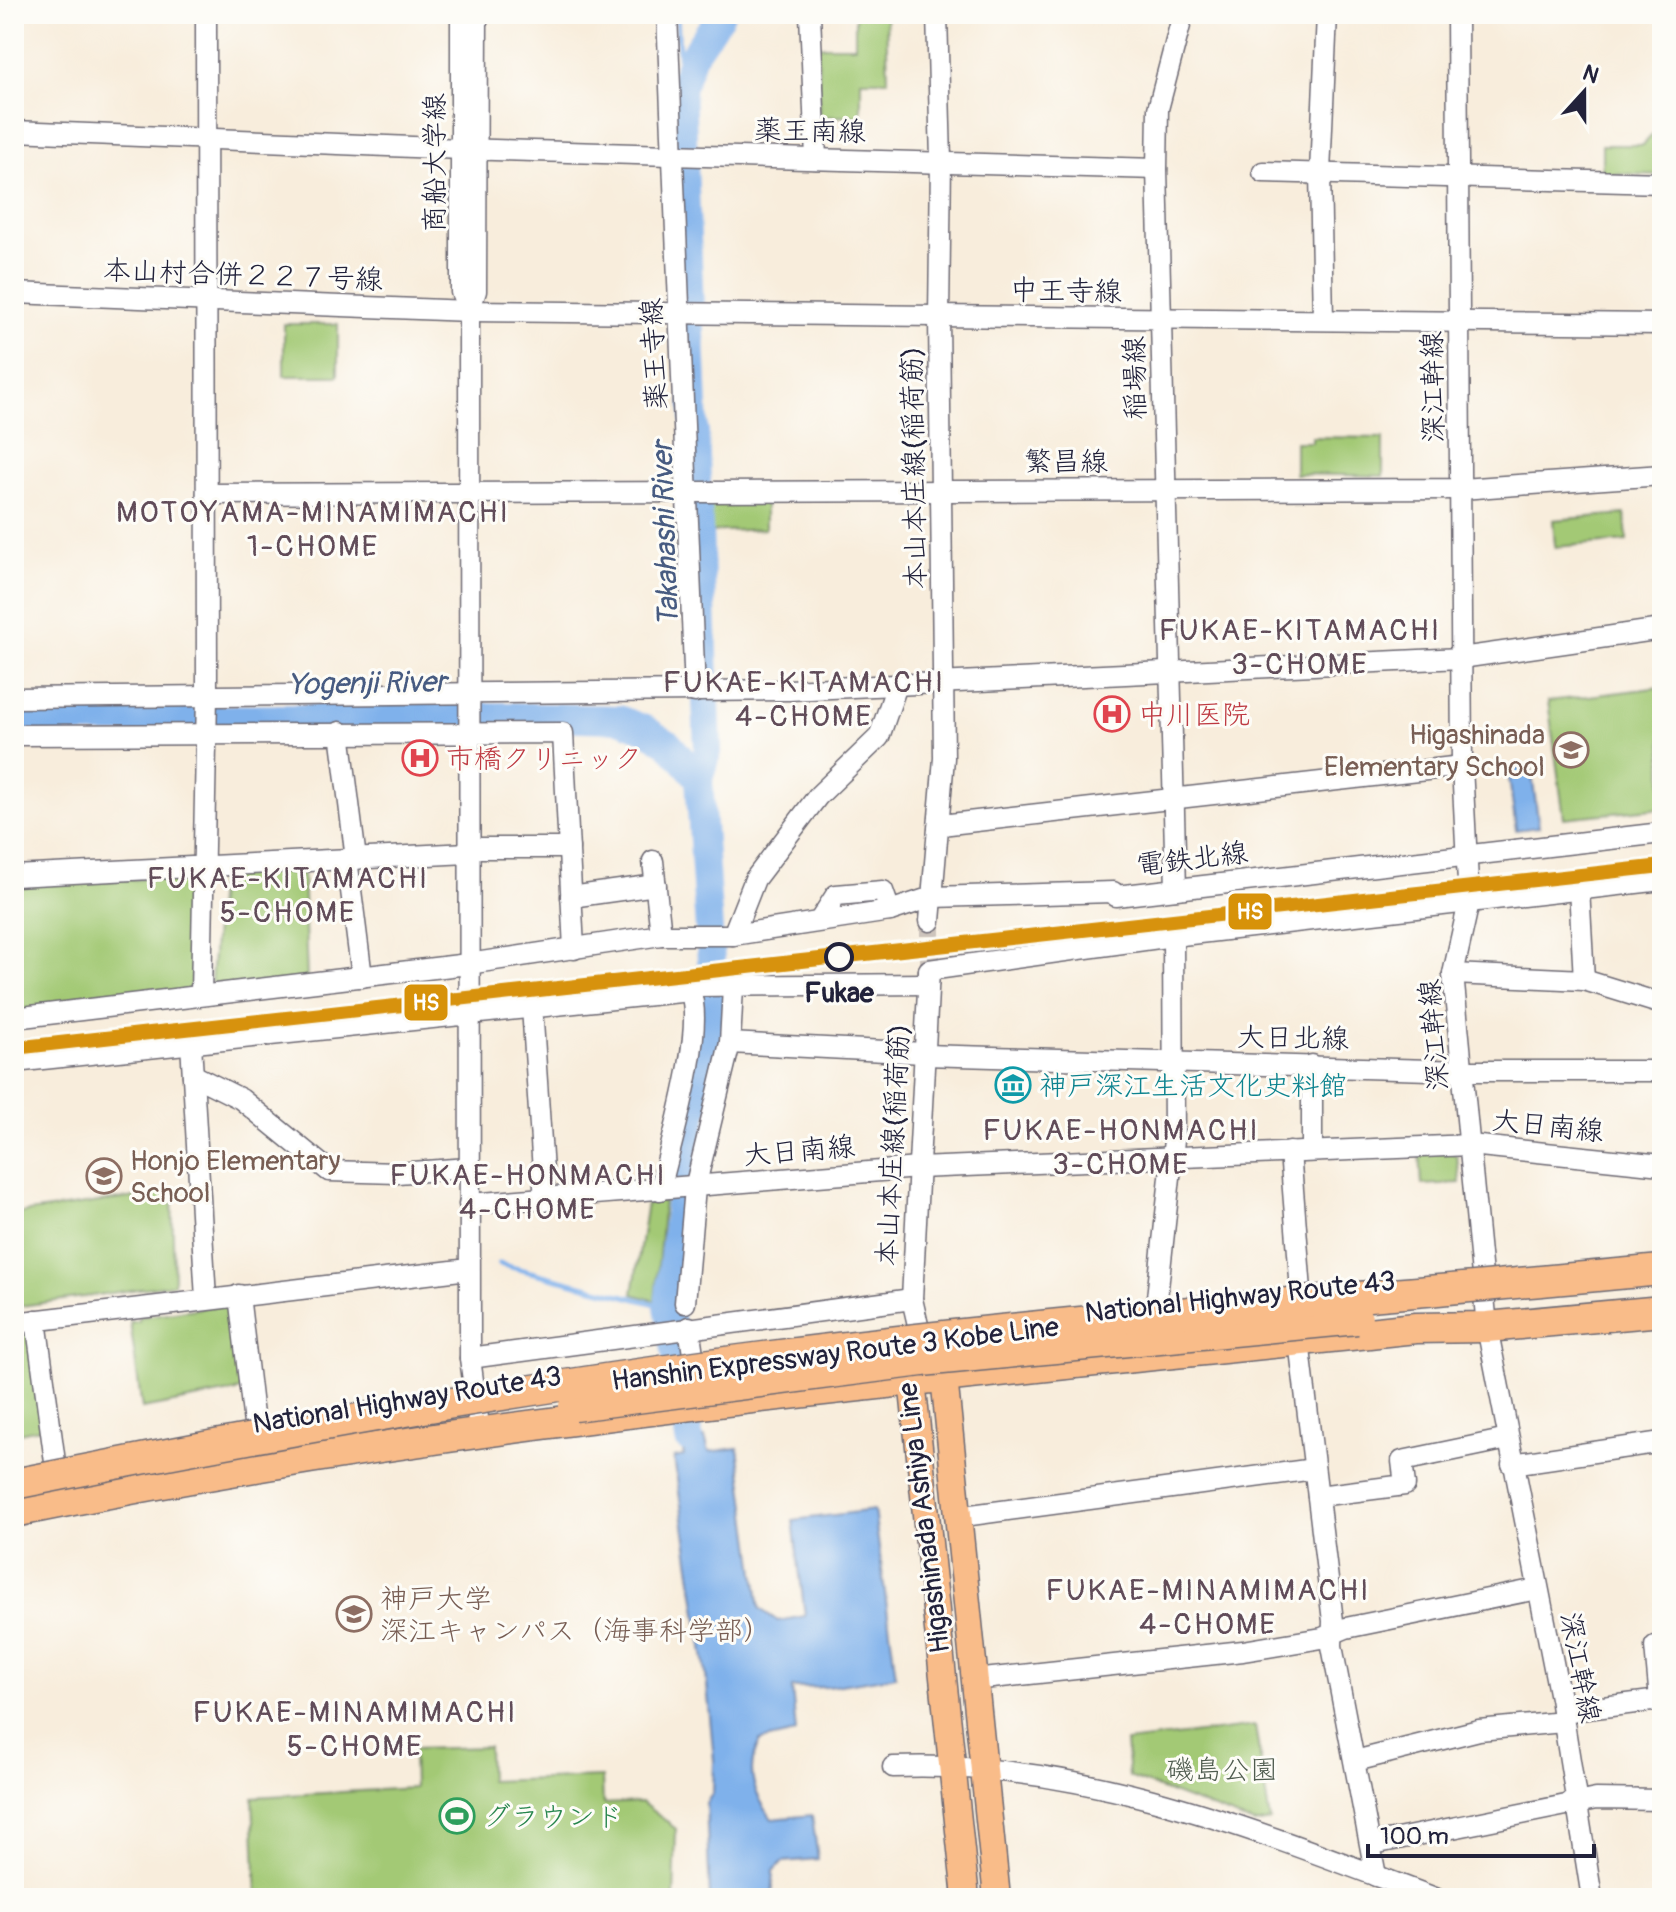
<svg xmlns="http://www.w3.org/2000/svg" width="1676" height="1912" font-family="Pangolin,'Klee One',sans-serif">
<rect width="100%" height="100%" fill="#fdfcf7"/>
<filter id="ink" filterUnits="userSpaceOnUse"><feTurbulence type="fractalNoise" baseFrequency=".0125" numOctaves="2"/><feDisplacementMap in="SourceGraphic" scale="16" xChannelSelector="R" yChannelSelector="G"/><feConvolveMatrix kernelMatrix="1 2 1 2 8 2 1 2 1" color-interpolation-filters="sRGB"/></filter>
<filter id="wash" filterUnits="userSpaceOnUse"><feTurbulence type="fractalNoise" baseFrequency=".006" numOctaves="4" result="noise"/><feDisplacementMap in="SourceGraphic" scale="32" xChannelSelector="R" yChannelSelector="G"/><feGaussianBlur stdDeviation="1.8" result="paint"/><feColorMatrix in="noise" values="0 0 0 0 0 0 0 0 0 0 0 0 0 0 0 0 0 1.4 0 .05"/><feComposite in="paint" operator="in"/></filter>
<g filter="url(#wash)">
<rect width="100%" height="100%" fill="#f8eddc"/>
<g fill="#a3c974" stroke="#627658" stroke-width="2">
<path d="M855 14H886L888 80H861V116L819 117 818 46H855Z"/>
<path d="M1654 133H1662V175L1602 173V145H1643Z"/>
<rect x="284" y="324" width="54" height="52"/>
<path d="M1312 437 1383 438V476L1295 474V442H1312Z"/>
<path d="M707 499H760L765 504V529L705 532 704 503Z"/>
<path d="M1625 514 1627 541 1555 547 1553 520Z"/>
<path d="M1662 687V808L1564 818 1548 701Z"/>
<path d="M303 868 307 979 222 989 211 981 219 873Z"/>
<path d="M199 877 191 993 14 1013V884Z"/>
<path d="M1449 1151 1457 1156 1460 1183 1422 1185 1420 1153Z"/>
<path d="M172 1192 174 1284 14 1307V1214Z"/>
<path d="M664 1200 655 1301 633 1294 647 1202Z"/>
<path d="M222 1305 234 1310 242 1390 142 1409 130 1322 139 1321V1317Z"/>
<path d="M32 1331 44 1428 14 1434V1333Z"/>
<path d="M1255 1726 1270 1821 1254 1824 1129 1777 1126 1742Z"/>
<path d="M488 1747 489 1781 602 1777 603 1804 641 1802 676 1829 674 1898H257L253 1797 414 1788 413 1749Z"/>
</g>
<g fill="#7fb1eb" stroke="#506a93" stroke-width="2">
<path d="M1531 767 1539 827 1516 830 1508 770Z"/>
<path d="M705 1437 709 1452 738 1448 760 1609 778 1621 805 1616 793 1520 874 1510 896 1676 828 1687 792 1688 796 1733 760 1741C744 1772 754 1793 772 1819L812 1815 818 1859 782 1862 774 1871 772 1898H710L706 1803 713 1793 714 1761 706 1674 674 1458 684 1456 682 1440Z"/>
</g>
<g fill="none" stroke-linecap="round" stroke-linejoin="round">
<g stroke="#7fb1eb" stroke-width="5">
<path d="M677 14 681 89"/>
<path d="M499 1264 668 1307"/>
</g>
<g stroke="#7fb1eb" stroke-width="28">
<path d="M14 721 505 716 619 719 645 729 669 744 699 779"/>
<path d="M689 1439 668 1306 686 1146 715 1021 699 779 708 750 681 89 693 55 721 14"/>
</g>
</g>
</g>
<g filter="url(#ink)">
<g fill="none" stroke-linecap="round" stroke-linejoin="round">
<path stroke="#cdc4bc" stroke-width="20" stroke-dasharray="20 10" stroke-linecap="butt" d="M930 966V921"/>
<defs>
<g id="minor">
<path d="M461 14V292L469 311"/>
<path d="M477 14 476 291 469 311 470 1358 480 1433"/>
<path d="M667 14 695 692"/>
<path d="M810 14 816 159"/>
<path d="M1457 14 1462 766 1469 902 1453 974 1487 1327 1560 1698 1592 1898"/>
<path d="M14 131 462 149 1157 169"/>
<path d="M1263 172 1662 183"/>
<path d="M14 293 469 311 1662 324"/>
<path d="M1323 319 1320 173 1327 14"/>
<path d="M207 494 1461 489 1662 475"/>
<path d="M14 698 789 690 1461 658 1662 629"/>
<path d="M340 732 356 859"/>
<path d="M14 735 563 733 574 949"/>
<path d="M941 825 1462 766"/>
<path d="M468 848H569"/>
<path d="M347 859 362 977"/>
<path d="M653 861 661 935"/>
<path d="M14 876 468 853"/>
<path d="M1579 888 1584 980"/>
<path d="M1176 889 1157 169 1158 109 1183 14"/>
<path d="M571 897 656 885"/>
<path d="M820 920 836 895 883 891 890 911"/>
<path d="M930 921 944 758 939 317 941 161 937 14"/>
<path d="M733 935 755 879 818 796 879 737 897 685"/>
<path d="M929 970 1173 936 1662 880"/>
<path d="M1453 974 1584 980 1662 1004"/>
<path d="M201 995 207 696 206 14"/>
<path d="M532 1007 545 1201"/>
<path d="M14 1018 468 964 661 935H733L890 911 932 897 1113 892 1116 896 1662 833"/>
<path d="M191 1043 206 1299"/>
<path d="M730 1043 924 1053"/>
<path d="M924 1055 1464 1071H1662"/>
<path d="M14 1062 690 991 695 986 928 984"/>
<path d="M1312 1065V1150"/>
<path d="M193 1075 241 1099 329 1171 397 1173 469 1168"/>
<path d="M1290 1152 1301 1291"/>
<path d="M660 1190C670 1146 706 1029 690 991"/>
<path d="M469 1204 918 1168 1470 1145 1662 1165"/>
<path d="M239 1295 254 1424"/>
<path d="M685 1303 695 1188 730 1043 733 987"/>
<path d="M1156 1307 1174 1140 1173 936"/>
<path d="M36 1320 55 1462"/>
<path d="M14 1323 469 1269"/>
<path d="M918 1325 912 1299 929 971"/>
<path d="M689 1327 693 1354"/>
<path d="M1299 1341 1333 1621 1332 1646 1376 1876"/>
<path d="M470 1358 912 1299"/>
<path d="M1512 1464 1662 1442"/>
<path d="M1318 1496 1405 1485 1402 1461 1508 1439"/>
<path d="M956 1517 1314 1469"/>
<path d="M974 1680 1243 1651 1322 1638 1346 1628 1537 1589"/>
<path d="M1562 1712 1660 1700 1655 1646 1662 1645"/>
<path d="M1355 1761 1479 1730 1563 1722"/>
<path d="M893 1767C1083 1759 1260 1832 1435 1898"/>
<path d="M1373 1844 1596 1799 1662 1800"/>
</g>
<g id="major">
<path d="M914 1361 912 1380 966 1898"/>
<path d="M936 1361 944 1377 997 1898"/>
</g>
<path id="highway" d="M14 1512C475 1416 948 1378 1416 1328L1487 1327 1662 1311"/>
</defs>
<use href="#minor" stroke="#6d6973" stroke-width="23"/>
<use href="#major" stroke="#6d6973" stroke-width="29"/>
<use href="#highway" stroke="#6d6973" stroke-width="33"/>
<use href="#minor" stroke="#fff" stroke-width="20"/>
<use href="#major" stroke="#f9bc89" stroke-width="26"/>
<use href="#highway" stroke="#f9bc89" stroke-width="30"/>
<defs>
<g id="highway-bridge">
<path d="M574 1406 922 1361 1357 1319"/>
<path d="M14 1484C262 1434 513 1389 764 1357 1062 1319 1363 1298 1662 1270"/>
</g>
</defs>
<use href="#highway-bridge" stroke="#6d6973" stroke-width="33" stroke-linecap="butt"/>
<use href="#highway-bridge" stroke="#f9bc89" stroke-width="30"/>
<defs>
<path id="rail-1" d="M14 1048 1662 866"/>
</defs>
<use href="#rail-1" stroke="#fdfcf7" stroke-width="20"/>
<use href="#rail-1" stroke="#d79209" stroke-width="14"/>
</g>
</g>
<defs>
<symbol id="hospital-ring" viewBox="-11 -11 22 22"><circle r="9.5" fill="#fdfcf7" stroke="#e0444e" stroke-width="1.5"/><path d="M-5-5h3v3.5h4V-5h3V5h-3V1.5h-4V5h-3Z" fill="#e0444e"/></symbol>
<symbol id="school-ring" viewBox="-11 -11 22 22"><circle r="9.5" fill="#fdfcf7" stroke="#8d6e63" stroke-width="1.5"/><path d="M0-5L7-2L0 1L-7-2ZM-4 1L0 2.5L4 1V4Q0 6-4 4Z" fill="#8d6e63"/></symbol>
<symbol id="museum-ring" viewBox="-11 -11 22 22"><circle r="9.5" fill="#fdfcf7" stroke="#0f9aa8" stroke-width="1.5"/><path d="M0-6L6-3V-2H-6V-3ZM-5-1h2V3h-2ZM-1-1h2V3h-2ZM3-1h2V3H3ZM-6 4H6V6H-6Z" fill="#0f9aa8"/></symbol>
<symbol id="university-ring" viewBox="-11 -11 22 22"><circle r="9.5" fill="#fdfcf7" stroke="#8d6e63" stroke-width="1.5"/><path d="M0-5L7-2L0 1L-7-2ZM-4 1L0 2.5L4 1V4Q0 6-4 4Z" fill="#8d6e63"/></symbol>
<symbol id="stadium-ring" viewBox="-11 -11 22 22"><circle r="9.5" fill="#fdfcf7" stroke="#2e9e5b" stroke-width="1.5"/><path d="M0-5a6.5 5 0 1 0 0 10a6.5 5 0 1 0 0-10ZM-3.5-1.8h7v3.6h-7Z" fill="#2e9e5b"/></symbol>
</defs>
<g fill-rule="evenodd">
<use href="#hospital-ring" x="1092" y="694" width="40" height="40"/>
<use href="#school-ring" x="1551" y="730" width="40" height="40"/>
<use href="#hospital-ring" x="400" y="738" width="40" height="40"/>
<use href="#museum-ring" x="993" y="1065" width="40" height="40"/>
<use href="#school-ring" x="84" y="1156" width="40" height="40"/>
<use href="#university-ring" x="334" y="1594" width="40" height="40"/>
<use href="#stadium-ring" x="437" y="1796" width="40" height="40"/>
</g>
<circle fill="#fdfcf7" stroke="#22223b" stroke-width="4" cx="839" cy="957" r="13"/>
<g text-anchor="middle" stroke-width="6" stroke-linejoin="round" paint-order="stroke">
<g font-size="28" fill="#22223b" stroke="#fdfcf7">
<text transform="translate(810 130) rotate(1)" y="10">薬王南線</text>
<text transform="translate(434 163) rotate(-90)" y="10">商船大学線</text>
<text transform="translate(243 274) rotate(2)" y="10">本山村合併２２７号線</text>
<text transform="translate(1066 290) rotate(1)" y="10">中王寺線</text>
<text transform="translate(653 354) rotate(-93)" y="10">薬王寺線</text>
<text transform="translate(1134 378) rotate(-91)" y="10">稲場線</text>
<text transform="translate(1432 387) rotate(-91)" y="10">深江幹線</text>
<text x="1066" y="471">繁昌線</text>
<text transform="translate(913 468) rotate(-91)" y="10">本山本庄線(稲荷筋)</text>
<text transform="translate(1192 858) rotate(-7)" y="10">電鉄北線</text>
<text transform="translate(1433 1035) rotate(-95)" y="10">深江幹線</text>
<text transform="translate(1293 1037) rotate(1)" y="10">大日北線</text>
<text transform="translate(1548 1125) rotate(6)" y="10">大日南線</text>
<text transform="translate(892 1145) rotate(-87)" y="10">本山本庄線(稲荷筋)</text>
<text transform="translate(799 1150) rotate(-5)" y="10">大日南線</text>
<text transform="translate(1240 1296) rotate(-6)" y="10">National Highway Route 43</text>
<text transform="translate(835 1353) rotate(-7)" y="10">Hanshin Expressway Route 3 Kobe Line</text>
<text transform="translate(407 1399) rotate(-9)" y="10">National Highway Route 43</text>
<text transform="translate(923 1518) rotate(-97)" y="10">Higashinada Ashiya Line</text>
<text transform="translate(1581 1667) rotate(79)" y="10">深江幹線</text>
</g>
<g font-size="28" fill="#be3a42" stroke="#fdfcf7" text-anchor="start">
<text x="1138" y="724">中川医院</text>
<text x="446" y="768">市橋クリニック</text>
</g>
<g font-size="28" fill="#785e54" stroke="#fdfcf7" text-anchor="start">
<text x="1545" y="744" text-anchor="end">Higashinada<tspan x="1545" dy="32">Elementary School</tspan></text>
<text x="130" y="1170">Honjo Elementary<tspan x="130" dy="32">School</tspan></text>
<text x="380" y="1608">神戸大学<tspan x="380" dy="32">深江キャンパス（海事科学部）</tspan></text>
</g>
<g font-size="28" font-weight="bold" fill="#22223b" stroke="#fdfcf7">
<text x="839" y="1002">Fukae</text>
</g>
<g font-size="28" fill="#0d838f" stroke="#fdfcf7" text-anchor="start">
<text x="1039" y="1095">神戸深江生活文化史料館</text>
</g>
<g font-size="28" fill="#4f5c4f" stroke="#fdfcf7">
<text x="1222" y="1779">磯島公園</text>
</g>
<g font-size="28" fill="#27864d" stroke="#fdfcf7" text-anchor="start">
<text x="483" y="1826">グラウンド</text>
</g>
<g font-size="30" letter-spacing="2" fill="#614c59" stroke="#fdfcf7">
<text x="313" y="522">MOTOYAMA-MINAMIMACHI<tspan x="313" dy="34">1-CHOME</tspan></text>
<text x="1300" y="640">FUKAE-KITAMACHI<tspan x="1300" dy="34">3-CHOME</tspan></text>
<text x="804" y="692">FUKAE-KITAMACHI<tspan x="804" dy="34">4-CHOME</tspan></text>
<text x="288" y="888">FUKAE-KITAMACHI<tspan x="288" dy="34">5-CHOME</tspan></text>
<text x="1121" y="1140">FUKAE-HONMACHI<tspan x="1121" dy="34">3-CHOME</tspan></text>
<text x="528" y="1185">FUKAE-HONMACHI<tspan x="528" dy="34">4-CHOME</tspan></text>
<text x="1208" y="1600">FUKAE-MINAMIMACHI<tspan x="1208" dy="34">4-CHOME</tspan></text>
<text x="355" y="1722">FUKAE-MINAMIMACHI<tspan x="355" dy="34">5-CHOME</tspan></text>
</g>
<g font-size="30" font-style="italic" fill="#475b81" stroke="#fdfcf7">
<text transform="translate(665 534) rotate(-92)" y="10">Takahashi River</text>
<text transform="translate(367 683) rotate(-1)" y="10">Yogenji River</text>
</g>
</g>
<g stroke="#fdfcf7" stroke-width="3">
<rect x="1227" y="892" width="46" height="39" rx="8" fill="#d79209"/>
<rect x="403" y="983" width="46" height="39" rx="8" fill="#d79209"/>
</g>
<g font-size="22" text-anchor="middle" font-weight="bold" fill="#fff">
<text x="1250" y="919">HS</text>
<text x="426" y="1010">HS</text>
</g>
<rect width="1676" height="1912" fill="none" stroke="#fdfcf7" stroke-width="48"/>
<g transform="translate(1584 92) rotate(21)" stroke="#fdfcf7" stroke-width="6" paint-order="stroke">
<path d="M0-6L14 30L0 20L-14 30Z" fill="#22223b"/>
<text y="-12" font-size="22" font-weight="bold" text-anchor="middle" fill="#22223b">N</text>
</g>
<path d="M1368 1844v12h226v-12" fill="none" stroke="#22223b" stroke-width="4"/>
<text x="1380" y="1844" font-size="24" fill="#22223b" stroke="#fdfcf7" stroke-width="6" paint-order="stroke">100 m</text>
</svg>
